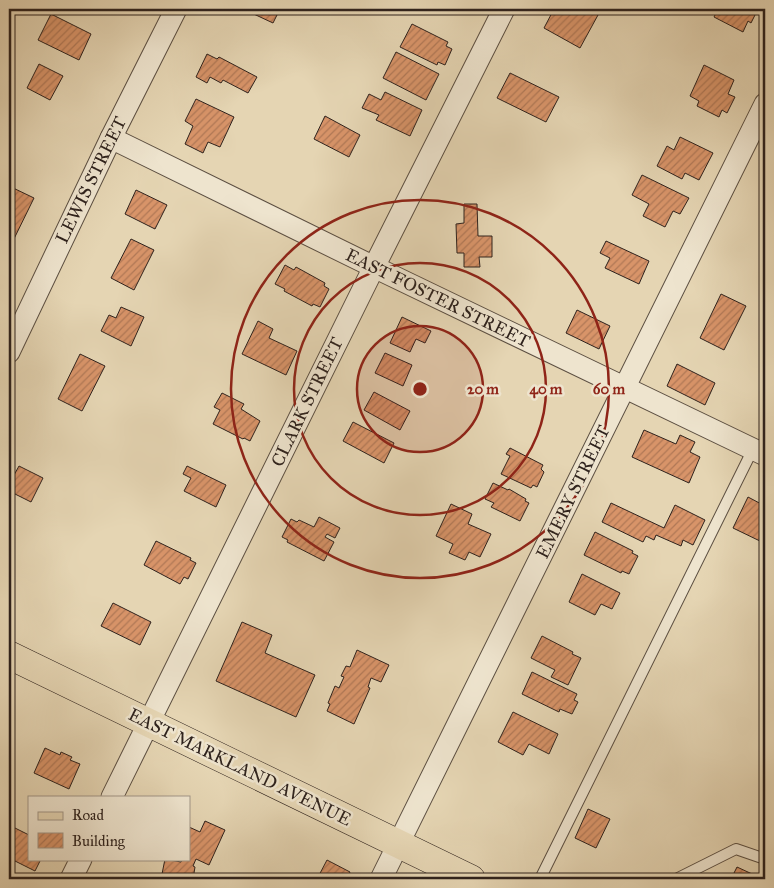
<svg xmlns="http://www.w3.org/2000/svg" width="774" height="888" font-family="'IM FELL Great Primer',serif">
<defs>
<pattern id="building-hatch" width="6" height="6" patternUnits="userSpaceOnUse" patternTransform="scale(1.25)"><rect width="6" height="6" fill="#d89469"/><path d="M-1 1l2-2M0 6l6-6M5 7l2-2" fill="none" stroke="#b07856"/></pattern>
</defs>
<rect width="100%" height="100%" fill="#e5d5b3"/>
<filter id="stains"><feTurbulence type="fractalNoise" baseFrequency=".004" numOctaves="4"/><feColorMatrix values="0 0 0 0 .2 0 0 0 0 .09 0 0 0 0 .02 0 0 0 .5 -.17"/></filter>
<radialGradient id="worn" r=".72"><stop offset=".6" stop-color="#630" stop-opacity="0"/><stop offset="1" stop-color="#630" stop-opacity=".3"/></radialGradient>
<g fill="url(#building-hatch)" stroke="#2e221d">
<path d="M243 9H280L273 23Z"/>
<path d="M554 9H585L598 15 580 48 544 28Z"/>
<path d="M718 9H758L751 23 748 21 743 32 714 17Z"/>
<path d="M51 14 91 34 79 60 38 40Z"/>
<path d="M412 24 448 42 446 46 452 49 445 65 438 62 437 65 400 47Z"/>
<path d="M396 52 439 74 426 100 383 78Z"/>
<path d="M207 54 217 59 219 57 257 77 248 93 223 80 221 83 210 77 207 83 196 77Z"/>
<path d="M39 64 63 76 50 100 27 88Z"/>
<path d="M704 65 734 80 728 94 735 97 727 113 722 110 719 117 697 106 699 101 690 96Z"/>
<path d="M510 73 559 97 546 122 497 98Z"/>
<path d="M385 92 422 110 410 136 376 120 379 115 362 108 369 94 381 100Z"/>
<path d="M196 99 234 117 220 147 208 142 203 153 185 144 193 126 185 121Z"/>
<path d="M325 116 360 135 349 157 314 139Z"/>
<path d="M680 137 713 153 699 180 685 173 682 179 657 166 667 146 674 150Z"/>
<path d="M642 175 689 198 680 214 673 211 665 227 643 216 649 204 632 195Z"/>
<path d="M9 186 34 198 9 249Z"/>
<path d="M136 190 167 205 155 229 125 214Z"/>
<path d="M464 204H477L478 236H492V257H479L480 267H464V253H457L456 224 464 223Z"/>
<path d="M131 239 154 250 134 290 111 278Z"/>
<path d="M606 241 649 261 639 284 605 268 610 258 600 253Z"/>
<path d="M285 265 294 270 296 267 325 283 324 286 329 289 320 307 313 304 312 306 284 291 285 289 275 284Z"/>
<path d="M721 294 746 306 724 350 700 338Z"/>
<path d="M121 307 144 317 131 346 101 331 109 315 116 318Z"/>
<path d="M577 310 610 326 599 349 566 333Z"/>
<path d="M402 317 431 331 425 343 416 339 410 352 390 343Z"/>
<path d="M258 321 273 329 269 338 297 351 286 375 242 354Z"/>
<path d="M385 353 412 365 403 386 375 373Z"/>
<path d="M80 354 105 366 82 411 58 399Z"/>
<path d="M677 364 715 383 705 405 667 386Z"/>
<path d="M374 392 410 411 400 430 364 410Z"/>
<path d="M222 393 244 404 241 409 260 421 250 441 244 438 243 439 213 424 220 410 214 407Z"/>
<path d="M353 422 394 443 384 463 343 441Z"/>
<path d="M644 430 676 444 680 435 695 442 690 452 700 457 689 483 632 457Z"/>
<path d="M510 448 543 465 541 469 544 472 537 487 533 485 531 488 501 474 510 456 506 454Z"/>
<path d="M19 466 43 478 31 502 9 491V484Z"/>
<path d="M187 466 226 485 216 507 184 491 191 478 183 474Z"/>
<path d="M493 483 508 490 509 489 526 499 525 501 529 503 520 521 491 507 494 503 485 499Z"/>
<path d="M748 497 765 506V534L762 542 733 528Z"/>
<path d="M611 503 664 528 675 505 705 520 693 545 683 540 681 546 656 535 654 540 646 536 643 542 602 522Z"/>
<path d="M451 504 472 514 468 524 491 534 480 557 469 552 465 560 449 553 453 544 436 536Z"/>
<path d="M319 517 340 528 335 538 327 534 325 537 334 542 324 561 287 542 288 540 282 537 291 519 297 522 299 520 314 527Z"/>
<path d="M595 532 633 551 632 553 638 556 629 574 622 571 621 573 584 555Z"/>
<path d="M156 541 191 558 190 560 196 563 188 579 184 577 180 584 144 565Z"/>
<path d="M582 574 620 593 612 609 601 604 595 615 569 602Z"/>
<path d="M113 603 151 622 140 645 101 626Z"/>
<path d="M242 622 272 635 265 653 315 675 296 717 216 681Z"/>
<path d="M542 636 573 652 572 654 581 658 568 685 551 677 555 670 531 658Z"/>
<path d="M357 650 389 665 381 682 371 678 368 687 370 688 354 724 327 711 330 704 328 703 335 686 339 688 344 677 341 676 346 666 350 667Z"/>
<path d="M532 672 577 694 574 700 578 702 572 714 560 709 559 712 522 694Z"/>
<path d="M513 712 558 734 549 754 529 744 523 755 498 742Z"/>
<path d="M45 748 60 755 61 752 72 757 70 760 80 764 69 789 34 773Z"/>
<path d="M588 809 610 819 596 848 575 838Z"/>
<path d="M205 821 225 830 209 865 196 859 193 866 195 867 193 879H161L165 859 181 862 182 859H189V827L200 832Z"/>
<path d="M11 826 29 835V859H41L35 871 9 858V830Z"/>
<path d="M327 860 350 872 347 879H317Z"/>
<path d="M737 867 763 879H731Z"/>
<path d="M108 875 117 879H106Z"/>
</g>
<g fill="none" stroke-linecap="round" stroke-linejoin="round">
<defs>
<g id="service">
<path d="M540 879 753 449"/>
<path d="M676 879 736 849 765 859"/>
</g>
<g id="minor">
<path d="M111 138 374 267 765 455"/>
<path d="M9 352 111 138 176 9"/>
<path d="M112 797 374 267 504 9"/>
<path d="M71 879 81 859"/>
<path d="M381 879 765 104"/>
</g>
<path id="primary" d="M9 655 471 879"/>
</defs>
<use href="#service" stroke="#5c4f42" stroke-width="12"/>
<use href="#minor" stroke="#5c4f42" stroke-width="23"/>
<use href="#primary" stroke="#2e221d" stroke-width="29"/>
<use href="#service" stroke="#eee4ce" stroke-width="10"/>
<use href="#minor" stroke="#eee4ce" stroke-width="21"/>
<use href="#primary" stroke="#e5d5b3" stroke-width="28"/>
</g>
<circle cx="420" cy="389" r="63" fill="#8f2418" fill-opacity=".12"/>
<g fill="none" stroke="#8f2418" stroke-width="2.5">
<circle cx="420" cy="389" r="63"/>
<circle cx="420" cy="389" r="126"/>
<circle cx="420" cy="389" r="189"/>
</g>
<g text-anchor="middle" stroke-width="5" stroke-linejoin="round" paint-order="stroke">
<g font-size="18" fill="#2e221d" stroke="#eee4ce">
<text transform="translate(91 180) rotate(-64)" y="6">LEWIS STREET</text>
<text transform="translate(438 298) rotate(26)" y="6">EAST FOSTER STREET</text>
<text transform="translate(307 402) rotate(-64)" y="6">CLARK STREET</text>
<text transform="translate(573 492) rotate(-64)" y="6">EMERY STREET</text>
<text transform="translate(240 767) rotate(26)" y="6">EAST MARKLAND AVENUE</text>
</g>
</g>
<circle cx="420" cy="389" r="8" fill="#8f2418" stroke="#eee4ce" stroke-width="2.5"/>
<g font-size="15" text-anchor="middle" font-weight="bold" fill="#8f2418" stroke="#eee4ce" stroke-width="5" stroke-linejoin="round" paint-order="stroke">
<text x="483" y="394">20 m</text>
<text x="546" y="394">40 m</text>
<text x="609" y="394">60 m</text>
</g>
<rect width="774" height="888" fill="none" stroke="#e5d5b3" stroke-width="30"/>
<rect x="10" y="10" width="754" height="868" fill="none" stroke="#2e221d" stroke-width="2.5"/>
<rect x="15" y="15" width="744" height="858" fill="none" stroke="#2e221d"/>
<rect x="28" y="796" width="162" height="65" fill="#eee4ce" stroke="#a19687"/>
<rect x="38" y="812" width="25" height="8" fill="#e5d5b3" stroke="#a19687"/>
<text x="72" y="820" font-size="15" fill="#2e221d">Road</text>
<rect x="38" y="833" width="25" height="15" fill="url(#building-hatch)" stroke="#a19687"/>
<text x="72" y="846" font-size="15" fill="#2e221d">Building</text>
<rect width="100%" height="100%" filter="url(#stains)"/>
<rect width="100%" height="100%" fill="url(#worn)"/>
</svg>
